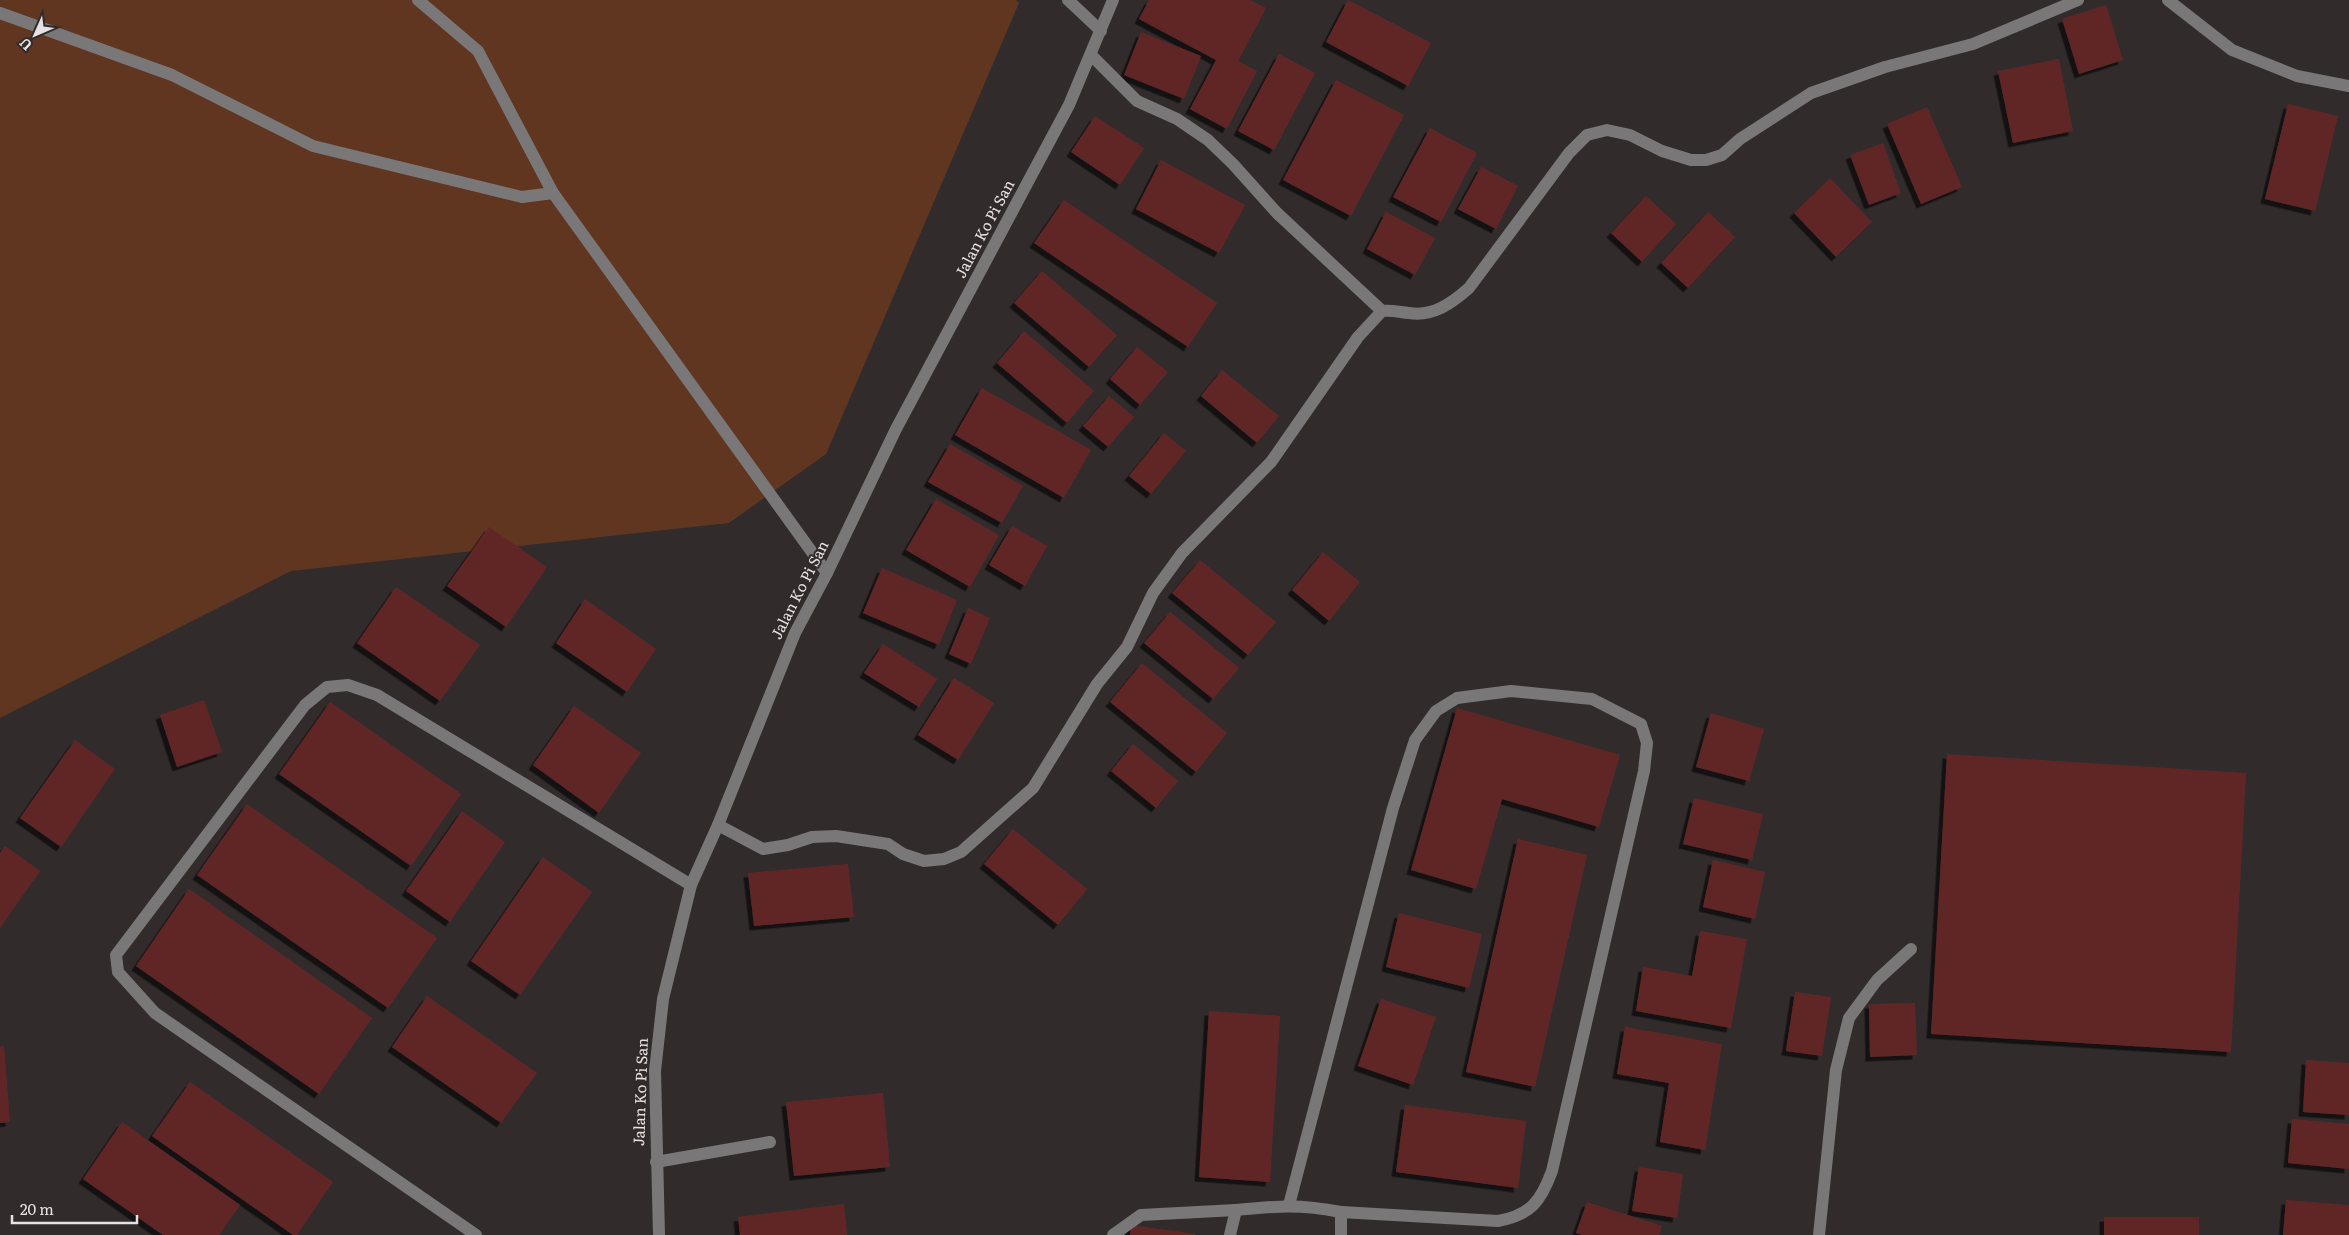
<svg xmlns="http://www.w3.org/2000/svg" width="2349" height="1235" font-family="Literata,serif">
<defs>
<filter id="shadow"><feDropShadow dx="-4.5" dy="4.5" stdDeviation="0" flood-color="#0009"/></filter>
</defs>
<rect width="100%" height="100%" fill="#312b2c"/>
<path fill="#603621" d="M0 0H1016L1019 3 826 454 729 523 291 571 0 718Z"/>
<g fill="#612827" filter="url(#shadow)">
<path d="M1149 0H1250L1266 8 1238 61 1257 71 1227 129 1190 109 1216 60 1139 19Z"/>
<path d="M1348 0 1431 43 1408 86 1326 42Z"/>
<path d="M2106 5 2123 60 2079 74 2062 19Z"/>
<path d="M1141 32 1201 56 1184 99 1124 75Z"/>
<path d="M1279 54 1315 73 1274 150 1238 131Z"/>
<path d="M2059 59 2073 131 2013 143 1998 71Z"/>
<path d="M1336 80 1404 115 1351 216 1283 180Z"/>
<path d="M2288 104 2338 116 2315 211 2265 199Z"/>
<path d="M1927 107 1962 187 1921 204 1887 124Z"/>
<path d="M1095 116 1144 148 1120 185 1071 152Z"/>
<path d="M1430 128 1477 153 1441 222 1393 197Z"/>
<path d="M1883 143 1901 193 1869 205 1850 155Z"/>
<path d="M1161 160 1245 205 1219 253 1136 209Z"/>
<path d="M1481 167 1518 186 1496 229 1458 209Z"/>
<path d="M1830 178 1872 222 1836 257 1794 213Z"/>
<path d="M1646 196 1676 224 1642 262 1611 233Z"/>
<path d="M1064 200 1217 303 1188 347 1034 243Z"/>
<path d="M1386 212 1435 238 1415 275 1367 249Z"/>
<path d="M1708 212 1735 237 1688 288 1661 263Z"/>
<path d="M1042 271 1117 335 1089 367 1014 303Z"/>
<path d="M1024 331 1094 391 1067 423 997 363Z"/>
<path d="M1137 347 1168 372 1140 405 1110 379Z"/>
<path d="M1222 370 1279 416 1257 443 1201 396Z"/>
<path d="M982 388 1091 450 1064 498 955 435Z"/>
<path d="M1109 396 1134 417 1108 447 1083 426Z"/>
<path d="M1164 433 1186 451 1151 494 1129 476Z"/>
<path d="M950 444 1023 486 1002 523 928 482Z"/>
<path d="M936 499 999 535 970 587 906 550Z"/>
<path d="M1012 526 1047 546 1025 586 989 565Z"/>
<path d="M489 527 547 567 506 627 447 586Z"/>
<path d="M1323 552 1360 582 1329 621 1292 590Z"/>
<path d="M1200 560 1276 622 1248 655 1172 593Z"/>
<path d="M882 568 957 600 939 645 863 613Z"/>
<path d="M396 587 480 645 440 701 357 643Z"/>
<path d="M585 599 656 649 627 692 556 643Z"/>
<path d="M968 608 990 618 971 664 949 654Z"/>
<path d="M1170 612 1239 668 1213 699 1144 643Z"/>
<path d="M883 644 937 679 919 707 864 673Z"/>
<path d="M1142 663 1227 733 1196 772 1110 702Z"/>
<path d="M954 678 994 703 958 760 918 735Z"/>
<path d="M204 700 222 752 177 767 160 715Z"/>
<path d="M330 702 461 794 411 866 279 774Z"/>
<path d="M574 706 641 753 599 813 533 765Z"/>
<path d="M1457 708 1620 755 1599 827 1502 799 1476 889 1411 870Z"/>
<path d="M1711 713 1764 729 1749 781 1696 767Z"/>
<path d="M75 740 115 769 61 847 20 818Z"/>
<path d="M1133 744 1178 781 1156 808 1111 771Z"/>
<path d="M1947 754 2246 773 2231 1052 1931 1034Z"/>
<path d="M1694 798 1763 814 1752 860 1683 844Z"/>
<path d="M247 804 437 938 388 1008 197 875Z"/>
<path d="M462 811 505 842 450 922 406 891Z"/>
<path d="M1013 829 1087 889 1058 925 984 864Z"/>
<path d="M1518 839 1587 855 1535 1087 1466 1072Z"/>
<path d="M5 846 40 871 0 928V853Z"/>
<path d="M543 857 592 892 520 995 471 961Z"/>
<path d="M1713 860 1765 872 1755 919 1703 907Z"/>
<path d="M848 864 854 917 754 926 748 873Z"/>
<path d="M189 889 372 1018 319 1094 136 966Z"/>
<path d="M1399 913 1482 934 1469 988 1386 967Z"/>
<path d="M1700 931 1747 939 1731 1028 1636 1011 1643 967 1692 976Z"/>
<path d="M1795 992 1831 997 1822 1056 1786 1051Z"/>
<path d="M427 996 537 1073 501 1123 392 1047Z"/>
<path d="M1381 999 1436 1017 1413 1085 1358 1066Z"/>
<path d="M1915 1003 1917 1055 1870 1057 1869 1004Z"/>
<path d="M1209 1011 1280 1016 1270 1182 1199 1177Z"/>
<path d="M1625 1027 1722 1044 1705 1150 1660 1142 1669 1083 1617 1074Z"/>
<path d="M0 1046H4L10 1122 0 1123Z"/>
<path d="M2306 1060 2349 1063V1115L2303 1112Z"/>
<path d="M190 1082 333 1182 297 1235H293L152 1136Z"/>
<path d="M883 1093 890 1167 794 1176 786 1102Z"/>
<path d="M1405 1105 1526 1121 1518 1188 1396 1172Z"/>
<path d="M2292 1119 2349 1124V1169L2288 1163Z"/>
<path d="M122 1122 240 1205 219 1235H163L83 1179Z"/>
<path d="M1639 1167 1683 1174 1677 1218 1632 1211Z"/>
<path d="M2286 1200 2349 1205V1235H2283Z"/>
<path d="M1587 1202 1662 1226 1659 1235H1583L1576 1233Z"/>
<path d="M844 1204 847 1235H740L738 1217Z"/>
<rect x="2104" y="1217" width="95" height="18"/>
<path d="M1131 1225 1195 1234V1235H1130Z"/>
</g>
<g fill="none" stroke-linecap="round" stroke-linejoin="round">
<g stroke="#7a7779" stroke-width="12">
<path d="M418 0 478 51 553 193 827 573"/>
<path d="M1068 0 1101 31"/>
<path d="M2168 0 2232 50 2297 76 2349 86"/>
<path d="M0 13 172 75 313 146 522 197 553 193"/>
<path d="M1091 55 1137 101 1177 119 1208 140 1233 164 1277 213 1382 311"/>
<path d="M718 825 763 849 788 845 812 837 836 836 888 844 903 854 924 861 944 859 961 852 1033 788 1097 684 1127 647 1153 593 1182 553 1271 462 1358 337 1382 311C1392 310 1399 312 1409 313 1433 317 1452 303 1469 288L1569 153 1587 135 1607 130 1630 135 1662 151 1691 160H1706L1722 155 1740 139 1811 93 1885 67 1973 44 2078 0"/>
<path d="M656 1162 770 1142"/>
<path d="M1289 1205 1393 808 1415 740 1436 711 1457 698 1511 691 1592 699 1641 724 1647 743 1644 771 1552 1171C1541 1201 1531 1215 1498 1221L1341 1212V1235"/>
<path d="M476 1235 155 1013 118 972 116 955 305 705 327 687 348 685 377 695 691 885"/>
<path d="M659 1235 655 1071 663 999 691 885 718 825 795 633 827 573 896 429 1069 105 1113 0"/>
<path d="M1113 1235 1141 1215 1236 1210"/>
<path d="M1230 1235 1236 1210C1277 1206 1300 1204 1341 1212"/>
<path d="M1819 1235 1836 1070 1849 1018 1877 980 1911 949"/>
</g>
</g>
<g text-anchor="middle" stroke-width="4" stroke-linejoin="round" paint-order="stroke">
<g font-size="15" fill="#e6e2e3" stroke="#312b2c">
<text transform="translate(985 229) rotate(-62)" y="5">Jalan Ko Pi San</text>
<text transform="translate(800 590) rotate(-63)" y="5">Jalan Ko Pi San</text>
<text transform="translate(641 1092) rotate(-88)" y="5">Jalan Ko Pi San</text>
</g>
</g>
<g transform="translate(35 35) rotate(225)" stroke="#312b2c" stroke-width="4" paint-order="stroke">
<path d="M0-4L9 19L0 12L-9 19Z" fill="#e6e2e3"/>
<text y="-8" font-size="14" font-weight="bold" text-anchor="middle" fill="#e6e2e3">U</text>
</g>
<path d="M12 1215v8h125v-8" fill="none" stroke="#e6e2e3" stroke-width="2.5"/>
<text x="20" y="1215" font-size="15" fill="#e6e2e3" stroke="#312b2c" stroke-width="4" paint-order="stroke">20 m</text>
</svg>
